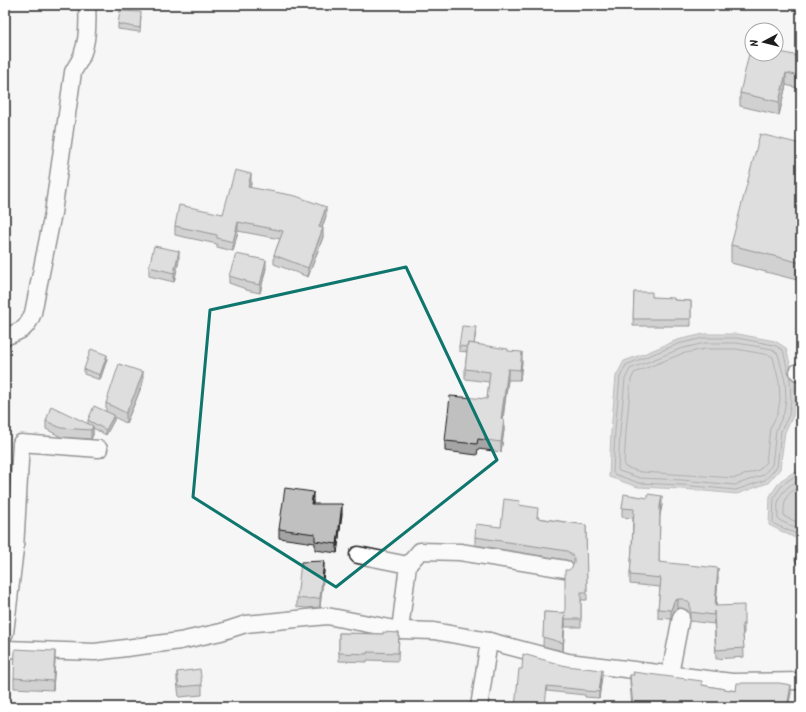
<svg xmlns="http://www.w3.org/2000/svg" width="806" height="712" font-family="Kalam,sans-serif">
<rect width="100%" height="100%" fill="#f6f6f6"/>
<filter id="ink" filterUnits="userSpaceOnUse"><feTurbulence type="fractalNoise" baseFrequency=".025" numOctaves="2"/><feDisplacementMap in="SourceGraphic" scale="8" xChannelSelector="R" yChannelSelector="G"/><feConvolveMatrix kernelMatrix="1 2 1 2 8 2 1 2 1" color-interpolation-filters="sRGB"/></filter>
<g filter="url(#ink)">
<g fill="#acacac" stroke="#727272">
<path d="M704 334H738L775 341 786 348 794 380 795 400 793 416 785 432 780 469 768 483 737 494 682 489 638 487 609 477 611 431 616 376 624 361 646 353 677 340Z"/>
<path d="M794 472H801V538L793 537 769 525 770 496 780 481Z"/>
<path d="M375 701 389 705 393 707H334Z"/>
</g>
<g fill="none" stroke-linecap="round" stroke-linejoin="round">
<g stroke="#565656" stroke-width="1">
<path d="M704 338H737L774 345 783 350 790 380 791 400 789 415 781 431 777 467 765 480 736 490 682 485 639 483 614 474 613 473 615 431 620 377 626 365 678 344Z"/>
<path d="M705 343H737L772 349 778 354 785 381 786 399 784 413 776 430 772 465 763 475 735 485 682 480 640 478 619 471 618 469 620 432 625 379 630 369 680 349Z"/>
<path d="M705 349H736L769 355 773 357 779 382 780 399 778 412 770 429 766 462 759 470 735 478 641 472 625 467 624 465 626 432 631 380 634 373 681 354Z"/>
<path d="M801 476H795L783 484 774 497 773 522 774 524 794 533 801 534"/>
<path d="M801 481C793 481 782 491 779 499 777 504 778 513 778 519L779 520 795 528 801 529"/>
<path d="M801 487C794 488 786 495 785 502 784 506 784 511 784 515L785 517 797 522 801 523"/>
</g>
<defs>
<g id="minor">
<path d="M5 337C21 330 26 331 33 313L53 213 73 72C76 66 80 61 82 55 88 40 88 21 87 5"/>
<path d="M798 372H801"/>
<path d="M358 555 408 565 400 630"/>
<path d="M408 565 420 551 460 552 565 569"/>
<path d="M5 633 15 549 21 443 99 449"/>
<path d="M5 649 95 652 180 641 221 632 246 624 327 616 400 630 434 631 489 641 568 662 732 682 801 681"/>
<path d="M670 674 681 617"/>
<path d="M479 707 489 641"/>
</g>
</defs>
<use href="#minor" stroke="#1c1c1c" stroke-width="19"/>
<use href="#minor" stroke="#fff" stroke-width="16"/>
</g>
<g fill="#a5a5a5" stroke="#1c1c1c">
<path d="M141 16 140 32 118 29V24Z"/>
<path d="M801 46V89L786 85 779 115 740 106V93L798 56Z"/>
<path d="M801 144V281L731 263V245Z"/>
<path d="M251 184 250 188 326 216 322 228 323 237 308 277 274 264V255L280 239 238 231 233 251 217 247V244L175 235V226L223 214Z"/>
<path d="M179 260 174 282 149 276V267Z"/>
<path d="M266 268 260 293 246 290V289L229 283V276Z"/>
<path d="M634 292 652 297 674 300 691 301V326H633Z"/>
<path d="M476 332 474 344 508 351 522 362 520 380H508L503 419 504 430 501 452 478 449 477 455 445 451V441L487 399 489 382 465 379V369L467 352 459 351V346Z"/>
<path d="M107 359 100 380 84 374V369Z"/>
<path d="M801 381V420H798Z"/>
<path d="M143 382 136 400 126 423 114 417V420L106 435 93 428V435L91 439 61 437 46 429V421L88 424V420L106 412V403Z"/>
<path d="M313 501V504L342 514 337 553 315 550V543L279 538V529Z"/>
<path d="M520 505 538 516V518L586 525 587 600H581V627H565V623L563 651 543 646 544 612 565 613 569 570 572 567 573 565 571 562 567 560 475 545V537L501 527Z"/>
<path d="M662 505 660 515 659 562 718 577 716 606 744 624V633H743L744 657 716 659 714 620V624L690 621V614L687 610 682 608H678L674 611 671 619 658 618V609L660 587 630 584V575L632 548 633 518 622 517V508Z"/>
<path d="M801 551V568L795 561V557Z"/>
<path d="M324 571 320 607 306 608 297 607V598Z"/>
<path d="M339 633 383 634 399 633 398 661 367 660V662L339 661Z"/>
<path d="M55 660 53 690 14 688V678Z"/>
<path d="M522 669 602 676 599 698 585 697V695L547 691Z"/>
<path d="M177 672 202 685V695L179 697 177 681Z"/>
<path d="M630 675 702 685 736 691 791 693 788 707H632L630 683Z"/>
</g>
<g fill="#868686" stroke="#1c1c1c">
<path d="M786 73V85L779 115V102Z"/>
<path d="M251 174V184L248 196V187Z"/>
<path d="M326 207V216L319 236V227Z"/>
<path d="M238 222V231L233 251V242Z"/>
<path d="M323 228V237L308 277V268Z"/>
<path d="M179 251V260L174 282V273Z"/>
<path d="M266 260V268L260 293V285Z"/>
<path d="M522 352V362L520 380V370Z"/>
<path d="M107 355V359L100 380V375Z"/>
<path d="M508 369V380L501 429V419Z"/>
<path d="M143 372V382L136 400 126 423V413Z"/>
<path d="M114 415V420L106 435V430Z"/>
<path d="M504 420V430L501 452V442Z"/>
<path d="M93 426V435L91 439V430Z"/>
<path d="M313 492V501L311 514V504Z"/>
<path d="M662 496V505L660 515V506Z"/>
<path d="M342 504V514L337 553V544Z"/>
<path d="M324 561V571L320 607V598Z"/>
<path d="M718 568V577L715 615V606Z"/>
<path d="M678 599V608L674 611 671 619V610L674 601Z"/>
<path d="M565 615V623L563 651V643Z"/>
<path d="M55 651V660L53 690V681Z"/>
<path d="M602 670V676L599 698V692Z"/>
<path d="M791 685V693L788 707H787Z"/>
</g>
<g fill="#c0c0c0" stroke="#1c1c1c">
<path d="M120 11 141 12 140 28 118 24Z"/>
<path d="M751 45H752V54H776V51L798 56 801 46V76L786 73 779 102 740 93Z"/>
<path d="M760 134 801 144V263L731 245Z"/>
<path d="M235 170 251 174 248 187 296 196 326 207 319 227 323 228 308 268 274 255 283 231 238 222 233 242 217 238V235L175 226 179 205 223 214Z"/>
<path d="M154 246 179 251 174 273 149 267Z"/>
<path d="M236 254 266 260 260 285 246 282V281L229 276Z"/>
<path d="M634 292H652V297L674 298V300L691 301V319H633Z"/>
<path d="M462 326 476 327 474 344 468 343 467 347 459 346Z"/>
<path d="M468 343 508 349V351L522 352 520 370 508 369 501 419 504 420 501 442 478 439 477 444 445 441 450 396 487 399 490 372 465 369Z"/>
<path d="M91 349 107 355 100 375 84 369Z"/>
<path d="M119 364 143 372 136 391 126 413 106 403Z"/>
<path d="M801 381V415L798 414Z"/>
<path d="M51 406 93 426 91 430 61 428 46 421Z"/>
<path d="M94 406 114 415 106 430 88 420Z"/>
<path d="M285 488 313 492 311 504H342L337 544 315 541V534L279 529Z"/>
<path d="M624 494 648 498V494L662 496 660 506 659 562 718 568 715 606 744 605V624H742L744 648 716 650 714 611V615L690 612V604L687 601 682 599H678L674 601 671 610 658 609 661 578 630 575 632 548 634 509 622 508Z"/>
<path d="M504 499 520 501 519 505 538 508 537 518 586 525 587 592H581V619H565V615L563 643 543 637 544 612 565 613V570H569L572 567 574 563V558L571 554 567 551 475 537 476 524 501 527Z"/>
<path d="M801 551V563L795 557Z"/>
<path d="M324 561 320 598 306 599 297 598 301 562Z"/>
<path d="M383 632 399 633 398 653 367 652V654L339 653V633L383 634Z"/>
<path d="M15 649 55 651 53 681 14 678Z"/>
<path d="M523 654 566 666 602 670 599 692 585 691V690L547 686 545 707H515L519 669H522Z"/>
<path d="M200 669 202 685 179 687 177 672Z"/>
<path d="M633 672 702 681V685L736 691 737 683H779L791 685 787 707H743L727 704 726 707H662L655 706 633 707 630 675H634Z"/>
</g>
</g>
<path d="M0 0H806V712H0ZM406 267 497 460 336 587 193 497 210 310Z" fill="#f6f6f6" fill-opacity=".55" fill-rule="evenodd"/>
<path fill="none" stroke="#0f766e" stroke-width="3" stroke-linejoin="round" d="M406 267 497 460 336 587 193 497 210 310Z"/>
<rect width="806" height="712" fill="none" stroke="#fff" stroke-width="20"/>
<rect x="10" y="10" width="786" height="692" fill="none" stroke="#1c1c1c" stroke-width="1.5" filter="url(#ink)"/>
<g transform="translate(764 42) rotate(263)"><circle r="19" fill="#ffffff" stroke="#a4a4a4"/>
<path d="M0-3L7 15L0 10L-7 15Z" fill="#1c1c1c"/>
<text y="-6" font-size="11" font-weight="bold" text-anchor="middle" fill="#1c1c1c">N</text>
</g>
</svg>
